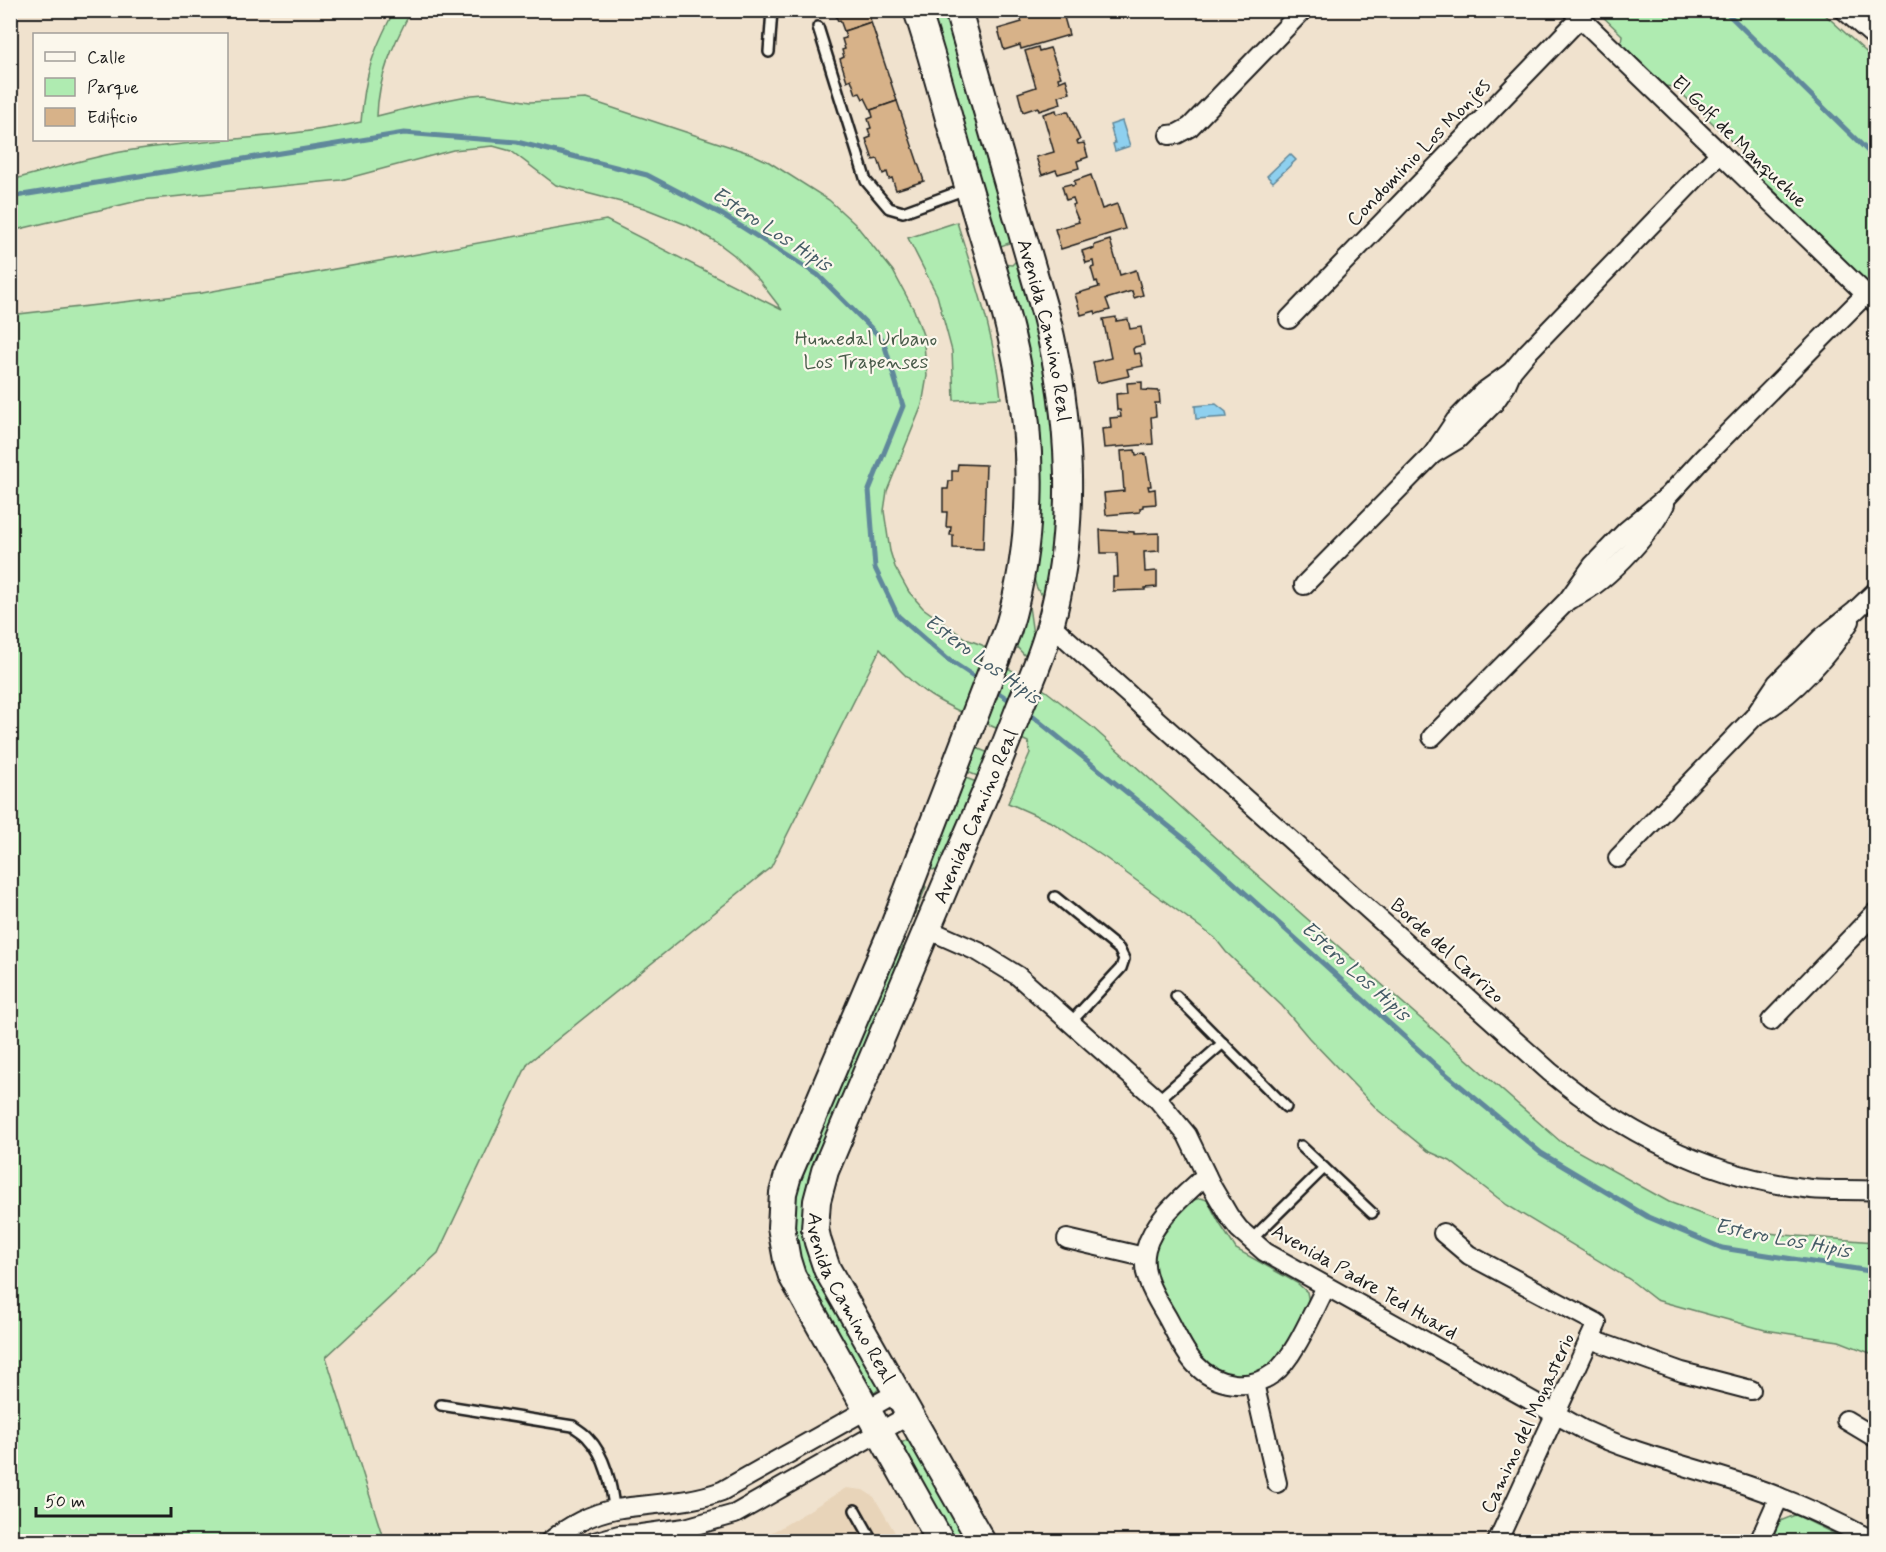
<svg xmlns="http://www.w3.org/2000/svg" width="1886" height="1552" font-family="Mynerve,sans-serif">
<rect width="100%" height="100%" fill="#f0e2ce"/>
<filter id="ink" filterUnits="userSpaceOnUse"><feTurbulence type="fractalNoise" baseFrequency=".0167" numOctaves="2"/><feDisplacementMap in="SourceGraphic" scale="12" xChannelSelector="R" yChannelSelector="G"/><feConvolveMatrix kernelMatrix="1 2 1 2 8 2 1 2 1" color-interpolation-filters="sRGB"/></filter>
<g filter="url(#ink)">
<path fill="#e8d4b9" d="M846 1488 863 1490 874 1497 900 1541 751 1542 780 1528Z"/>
<g fill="#afebb1" stroke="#668466" stroke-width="1.5">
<path d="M394 11H411C393 45 378 77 377 116L421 105 472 95 484 94 530 102 586 99 752 154 769 162 829 200 856 225 893 271 914 310 923 335 927 376 922 405 887 491 884 511 890 551 895 567 909 592 923 608 966 639 982 645 1008 668 1046 691 1092 727 1221 843 1561 1142 1669 1202 1741 1229 1784 1235 1875 1242V1355L1839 1341 1765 1330 1656 1300 1629 1279 1507 1205 1450 1161 1428 1151 1379 1111 1309 1038 1282 1006 1226 952 1215 938 1107 859 1053 823 1008 803 1030 753 1028 742C995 727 962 715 931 696 912 684 896 666 880 649L771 867 528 1063 438 1253 326 1357 384 1541H11L10 315 202 293 606 220 782 310 759 280 734 255 718 243 687 225 644 208 556 185 511 151 493 146 453 150 341 180 142 200 11 231V180C53 169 96 155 139 149 213 139 287 138 361 122 365 74 372 53 394 11Z"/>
<path d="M928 11H946L1012 236 1009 243 1001 246 995 241Z"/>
<path d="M1597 11H1821L1875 60V294L1753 171V162L1675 87 1664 86 1621 44 1622 35Z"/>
<path d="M957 222C975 280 995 337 1001 398L954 400 952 351 937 295 908 238Z"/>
<path d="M1018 259 1049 376 1058 487 1054 541 1045 597C1031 589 1034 569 1034 554L1001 264 1012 265Z"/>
<path d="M1025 605 1029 606 1034 642 1028 659 1015 645Z"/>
<path d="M974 747 991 754 980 777 965 771Z"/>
<path d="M963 777 979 783 940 872 928 868Z"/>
<path d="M923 883 926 887 904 939 893 987 806 1214 882 1386 873 1394 869 1393 806 1280 795 1250 792 1229 796 1182Z"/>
<path d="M1201 1198 1207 1200 1220 1224 1236 1249 1297 1283 1307 1292 1309 1302 1282 1354 1264 1371 1243 1377 1220 1372 1202 1361 1154 1275 1152 1260 1156 1244 1190 1201Z"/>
<path d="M911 1437 969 1541H953L898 1445Z"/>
<path d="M1795 1515H1796L1849 1541H1771L1780 1521Z"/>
</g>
<g fill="#8ed0ef" stroke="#60889b" stroke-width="1.5">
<path d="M1122 121 1130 146 1115 151 1113 144 1115 143 1110 125Z"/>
<path d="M1290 154 1296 160 1273 182 1267 176Z"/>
<path d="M1216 404 1226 412 1227 417 1196 419 1195 406Z"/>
</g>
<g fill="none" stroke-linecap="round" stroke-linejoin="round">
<g stroke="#60889b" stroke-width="5">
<path d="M1724 10 1876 159"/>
<path d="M10 197 404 133 517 142 647 175 723 215 818 275 883 340 903 406 869 490 875 568 898 616 946 658 981 681"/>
<path d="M991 688 1014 703"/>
<path d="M1026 711 1192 845 1441 1070 1541 1153 1648 1217 1722 1248 1876 1272"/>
</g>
</g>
<g fill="#d7b289" stroke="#1c1c1c" stroke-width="1.5">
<path d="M830 10H868L871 22 844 31 840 20 838 21 835 14 831 15Z"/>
<path d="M1017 10H1062L1069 35 1021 49 1020 45 1004 50 998 29 1022 22Z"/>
<path d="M871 22 897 101 871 110 865 98 863 99 860 93 856 94 851 79 847 81 840 59 844 57 842 50 845 49 842 39 846 38 844 31Z"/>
<path d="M1038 47 1039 51 1050 48 1061 77 1058 78 1059 82 1066 79 1070 93 1059 96 1061 104 1039 111 1038 107 1023 112 1018 93 1036 87 1025 51Z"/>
<path d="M897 101 924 181 896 190 892 178 889 179 887 172 883 174 878 159 873 160 866 139 871 137 868 129 871 128 868 119 873 117 871 110Z"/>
<path d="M1056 110 1057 114 1068 111 1080 140 1077 141 1078 144 1084 143 1088 157 1077 161 1079 168 1058 174 1056 170 1042 175 1036 157 1054 152 1043 114Z"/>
<path d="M1091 175 1102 209 1117 204 1125 229 1061 249 1055 229 1079 222 1072 205 1075 204 1073 198 1066 200 1062 186 1070 184 1072 186 1075 185 1074 181Z"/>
<path d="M1110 240 1120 275 1136 270 1143 295 1134 298 1132 291 1106 299 1110 310 1096 314 1095 311 1081 315 1075 294 1099 287 1097 281 1095 282 1091 268 1094 267 1093 261 1086 263 1082 251 1091 248 1092 250 1094 249V245Z"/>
<path d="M1116 317V321L1128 319 1130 329 1141 327 1144 345 1135 347 1133 349 1134 354 1140 353 1143 366 1127 369 1129 376 1097 383 1093 362 1111 358 1103 319Z"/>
<path d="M1142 382V390L1159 391 1160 403H1155L1156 416 1151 417 1153 444 1104 448 1102 429 1111 428 1110 418 1121 417 1120 410H1117L1116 394 1128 393 1127 383Z"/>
<path d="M1135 450 1136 455 1146 454 1151 486H1148L1149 490 1155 489 1156 504 1143 505V507L1140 508V512L1106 515 1104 493 1124 491 1121 451Z"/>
<path d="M958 464 986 465 983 549 953 548V535H950L951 527H946L947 512H943V489H948L949 481H952V471H957Z"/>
<path d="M1100 530 1134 532V534L1159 533V551L1144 552 1145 572 1157 571V587L1145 588V590L1113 591V577H1118L1117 553H1101Z"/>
</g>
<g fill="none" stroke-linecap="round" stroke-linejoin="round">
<defs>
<g id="service">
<path d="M818 27 866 181 889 208 903 212 966 189"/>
<path d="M769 52 772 10"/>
<path d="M1055 897 1119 949 1124 959 1121 968 1071 1022"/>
<path d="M1176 996 1286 1107"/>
<path d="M1158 1100 1223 1043"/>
<path d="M1301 1146 1372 1213"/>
<path d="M1251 1240 1324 1168"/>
<path d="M441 1405 573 1426C578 1430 584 1433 588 1438 605 1455 612 1486 614 1509"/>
<path d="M855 1510 873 1542"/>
</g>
<g id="minor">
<path d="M1572 10 1876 304"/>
<path d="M1844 10 1876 38"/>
<path d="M1169 135 1177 134 1190 127 1303 10"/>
<path d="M1289 319 1580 18"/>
<path d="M1433 454 1458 439 1494 403 1505 387 1512 371 1527 353 1720 153"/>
<path d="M1304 585 1433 454 1455 421 1483 392 1511 372"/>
<path d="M1570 599C1602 587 1650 535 1665 504"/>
<path d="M1051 625 1550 1072C1625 1134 1713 1178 1811 1189 1832 1191 1854 1189 1876 1191"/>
<path d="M1759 714C1791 697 1832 652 1850 621"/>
<path d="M1432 737 1568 600 1593 565 1626 531 1668 496 1703 458 1866 294"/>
<path d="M1618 858 1754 717 1777 683 1821 638 1855 611 1876 591"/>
<path d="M927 929 979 952 1018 976 1158 1100 1187 1135 1212 1187 1229 1216 1239 1229 1265 1252 1584 1430C1637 1455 1694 1467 1749 1486 1793 1501 1835 1520 1875 1542"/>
<path d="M1771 1021 1876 912"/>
<path d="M1206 1175C1185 1195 1153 1220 1146 1249 1140 1275 1155 1296 1167 1317 1176 1333 1183 1351 1195 1364 1216 1387 1250 1391 1274 1373 1294 1359 1314 1309 1326 1287"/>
<path d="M1443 1233 1469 1255 1597 1323 1497 1542"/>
<path d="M1067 1239 1144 1257"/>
<path d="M1590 1339 1682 1372 1751 1390"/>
<path d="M1254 1383 1277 1483"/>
<path d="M1846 1420 1876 1438"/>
<path d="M549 1542C567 1527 592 1513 616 1509 652 1503 687 1504 722 1491L898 1392"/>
<path d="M594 1542 619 1535 641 1534 685 1528 735 1514 911 1414"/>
<path d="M1759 1542 1779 1497"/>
</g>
<g id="secondary">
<path d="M917 10C937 69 951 130 969 189 986 248 1007 308 1018 368 1034 453 1033 546 1008 629L894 926 788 1175 783 1193 781 1227 787 1260 792 1276 941 1542"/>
<path id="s1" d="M958 10 1046 316C1071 416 1078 525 1050 626 1043 654 1031 680 1020 707 999 762 976 816 952 870 910 971 867 1071 825 1171L817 1201 815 1229 818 1242 827 1269 982 1542"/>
</g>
</defs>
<use href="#service" stroke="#1c1c1c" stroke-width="14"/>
<use href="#minor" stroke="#1c1c1c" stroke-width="22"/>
<use href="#secondary" stroke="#1c1c1c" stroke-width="30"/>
<use href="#service" stroke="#fbf7ec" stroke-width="9"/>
<use href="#minor" stroke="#fbf7ec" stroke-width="18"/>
<use href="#secondary" stroke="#fbf7ec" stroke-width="26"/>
</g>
</g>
<g text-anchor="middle" stroke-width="4.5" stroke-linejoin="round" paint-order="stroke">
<g font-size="20" fill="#1c1c1c" stroke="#fbf7ec">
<text transform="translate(1740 141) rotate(44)" y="7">El Golf de Manquehue</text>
<text transform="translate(1418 152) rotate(-46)" y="7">Condominio Los Monjes</text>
<text dy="7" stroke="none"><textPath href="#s1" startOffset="332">Avenida Camino Real</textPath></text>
<text transform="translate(975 816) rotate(-67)" y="7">Avenida Camino Real</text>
<text transform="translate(1448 950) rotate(42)" y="7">Borde del Carrizo</text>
<text transform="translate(1365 1281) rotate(30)" y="7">Avenida Padre Ted Huard</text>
<text dy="7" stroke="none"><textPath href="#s1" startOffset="1358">Avenida Camino Real</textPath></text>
<text transform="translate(1527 1423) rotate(-65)" y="7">Camino del Monasterio</text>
</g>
<g font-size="20" fill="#485a49" stroke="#fbf7ec">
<text x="866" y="345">Humedal Urbano<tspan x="866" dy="23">Los Trapenses</tspan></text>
</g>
<g font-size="21" font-style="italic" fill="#445b66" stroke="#fbf7ec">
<text transform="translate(772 229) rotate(33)" y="7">Estero Los Hipis</text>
<text transform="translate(983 659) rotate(36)" y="7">Estero Los Hipis</text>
<text transform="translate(1356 971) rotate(42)" y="7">Estero Los Hipis</text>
<text transform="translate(1783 1238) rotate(11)" y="7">Estero Los Hipis</text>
</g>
</g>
<rect width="1886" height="1552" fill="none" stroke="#fbf7ec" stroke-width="36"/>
<rect x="18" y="18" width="1850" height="1516" fill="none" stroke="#1c1c1c" stroke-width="2" filter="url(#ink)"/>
<rect x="33" y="33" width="195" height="108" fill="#fbf7ec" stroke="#a29f99" stroke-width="1.5"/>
<rect x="45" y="52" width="30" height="9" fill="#fbf7ec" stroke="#a29f99" stroke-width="1.5"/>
<text x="87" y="63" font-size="18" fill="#1c1c1c">Calle</text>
<rect x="45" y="78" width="30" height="18" fill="#afebb1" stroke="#a29f99" stroke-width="1.5"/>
<text x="87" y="93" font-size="18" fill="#1c1c1c">Parque</text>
<rect x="45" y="108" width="30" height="18" fill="#d7b289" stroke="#a29f99" stroke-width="1.5"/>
<text x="87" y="123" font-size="18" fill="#1c1c1c">Edificio</text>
<path d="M36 1507v9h135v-9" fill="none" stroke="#1c1c1c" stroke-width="3"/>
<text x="45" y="1507" font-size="18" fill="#1c1c1c" stroke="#fbf7ec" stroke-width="4.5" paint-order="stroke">50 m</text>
</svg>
